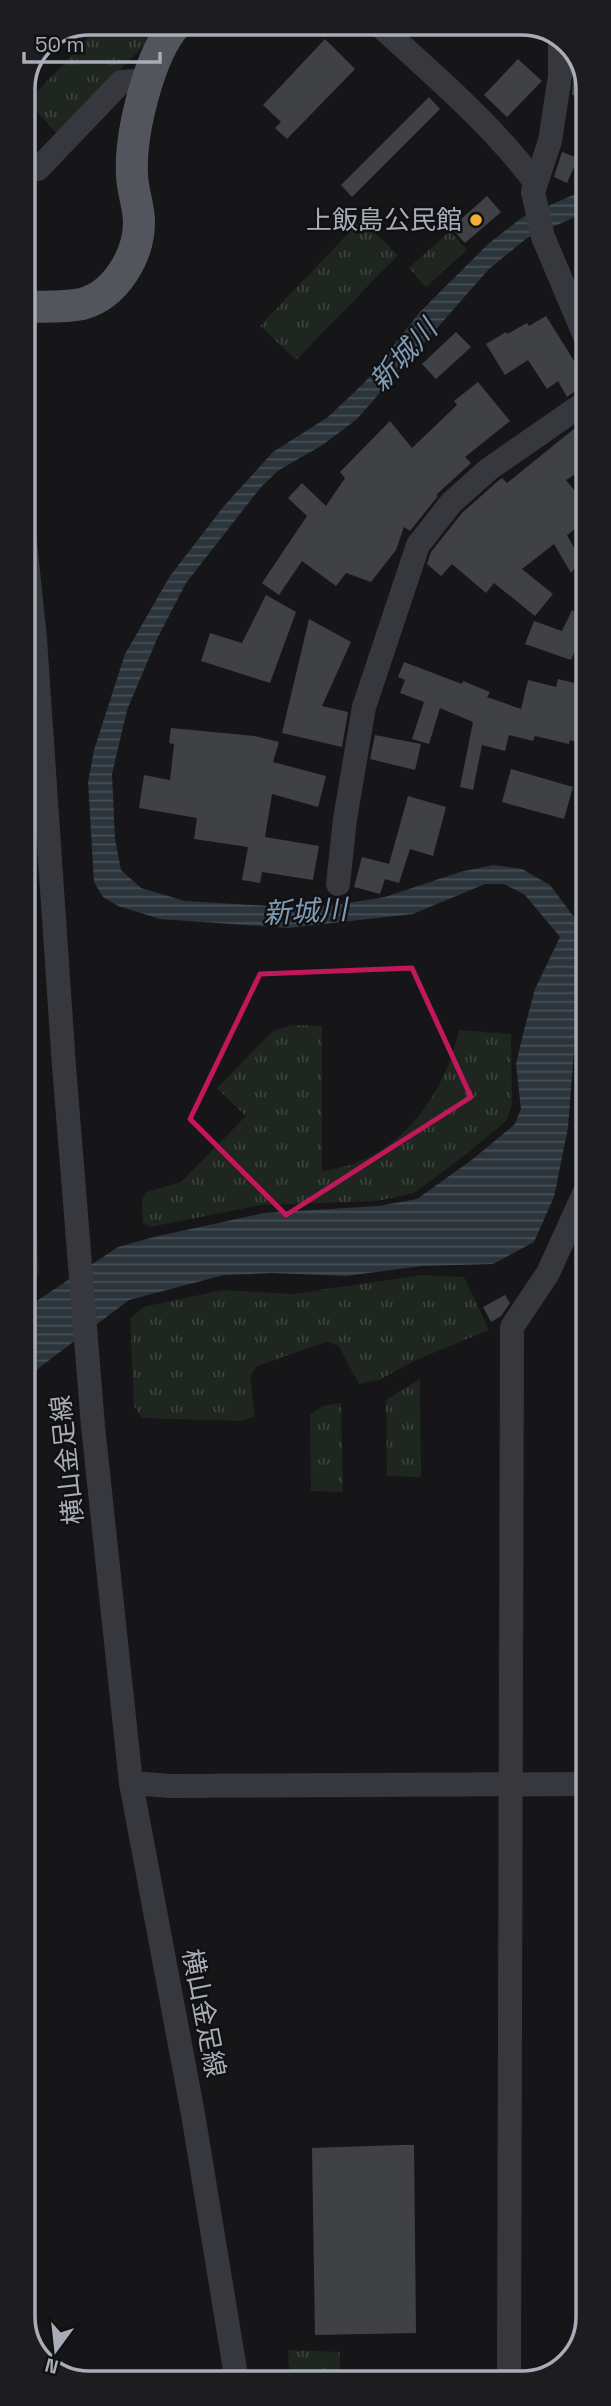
<svg xmlns="http://www.w3.org/2000/svg" width="611" height="2406" font-family="'Space Grotesk','Noto Sans JP',sans-serif">
<defs>
<pattern id="grass-tufts" width="24" height="20" patternUnits="userSpaceOnUse" patternTransform="scale(1.75)"><rect width="24" height="20" fill="#1e261f"/><path d="M3 7l-1-3M5 7V3M7 7l1-3M15 17l-1-3M17 17v-4M19 17l1-3" fill="none" stroke="#3c433d"/></pattern>
<pattern id="water-rules" width="6" height="5" patternUnits="userSpaceOnUse" patternTransform="scale(1.75)"><rect width="6" height="5" fill="#2c353c"/><path d="M0 2.5h6" fill="none" stroke="#485056"/></pattern>
</defs>
<rect width="100%" height="100%" fill="#161618"/>
<g fill="url(#grass-tufts)">
<path d="M102 23H151L159 30 57 134 32 106 36 93Z"/>
<path d="M361 220 398 255 296 360 260 326Z"/>
<path d="M450 231 467 250 426 287 409 268Z"/>
<path d="M292 1025 322 1026V1171C396 1163 444 1098 459 1030L511 1034 512 1104 507 1120 469 1152 414 1193 377 1201 261 1205 150 1227 143 1223 142 1200 147 1192 181 1182 246 1116 217 1088 273 1031Z"/>
<path d="M29 1121 39 1272 23 1300V1127Z"/>
<path d="M422 1275 464 1277 489 1330 416 1360 379 1380 359 1384 338 1345 326 1342 257 1366 250 1376 255 1416 242 1421 142 1418 134 1406 130 1319 143 1307 223 1290 293 1294Z"/>
<path d="M420 1379 421 1477 387 1476 386 1400Z"/>
<path d="M341 1403 343 1492 311 1491 310 1415 322 1406Z"/>
<path d="M289 2350 340 2352V2382H292L288 2360Z"/>
</g>
<path fill="url(#water-rules)" d="M587 189V212L527 238 489 269 356 420 321 446 279 470 261 487 186 583 157 639 127 710 112 774 115 839 121 870 141 888 185 901 269 906H329L385 897 460 872 493 865 522 869 550 885 580 925 587 921 588 1022 575 1037 568 1128 554 1197 534 1242 493 1264 422 1266 346 1276 272 1273 224 1275 129 1300 32 1373 23 1384V1310L118 1247 154 1237 264 1213 379 1206 417 1199 473 1159 515 1124 521 1109 516 1064 523 1034 535 989 560 937 525 895 504 884H485L413 914 288 928 160 919 118 906 103 897 94 882 88 782 94 750 125 654 170 576 224 506 273 452 328 417 365 382 420 312 488 244 523 217Z"/>
<g fill="#404145">
<path d="M325 39 355 69 287 139 275 128 281 122 263 105Z"/>
<path d="M575 55 587 77V97L572 95Z"/>
<path d="M518 59 542 81 507 117 484 95Z"/>
<path d="M429 97 440 109 352 197 341 185Z"/>
<path d="M562 152 578 158 567 183 554 177Z"/>
<path d="M487 196 501 212 465 243 451 228Z"/>
<path d="M546 316 581 372 587 369V386L579 389 567 397 558 381 547 389 528 360 505 375 486 344 506 332 507 334 527 323 529 326Z"/>
<path d="M456 332 471 347 436 379 422 364Z"/>
<path d="M478 382 510 421 465 457 471 463 436 495 438 496 410 531 404 527 396 550 371 582 346 573 336 586 302 561 279 595 262 583 307 516 288 498 302 483 326 506 345 478 340 472 390 421 412 448 457 405 454 401Z"/>
<path d="M580 424 587 435V467L566 480 587 506V520L567 535 581 560 571 573 554 544 522 569 553 594 535 616 494 583 486 593 452 564 441 576 427 564 431 552 462 513 498 481 502 478 507 483Z"/>
<path d="M266 595 296 612 270 683 201 661 210 633 242 643Z"/>
<path d="M572 610 587 622 571 660 525 644 534 621 562 631Z"/>
<path d="M309 619 351 642 322 706 348 712 342 747 282 733Z"/>
<path d="M404 662 462 684 463 681 490 692 487 697 521 709 528 680 556 687 558 679 587 686V745L570 740 569 744 535 736 533 741 509 735 505 751 482 745 473 790 460 787 473 722 440 708 429 744 412 739 424 702 400 693 405 680 398 677Z"/>
<path d="M171 728 255 736 279 742 273 762 326 776 318 807 272 794 265 837 319 846 313 880 262 872 260 883 242 880 248 847 194 839 197 818 139 808 144 775 170 780 174 744 169 743Z"/>
<path d="M375 735 421 744 415 770 370 759Z"/>
<path d="M511 769 573 787 564 819 502 802Z"/>
<path d="M408 796 446 807 433 856 410 849 399 883 385 879 380 894 354 887 362 857 389 864Z"/>
<path d="M505 1295 510 1303 501 1316 491 1322 483 1307Z"/>
<path d="M400 2145H414L416 2333 315 2335 312 2148Z"/>
</g>
<g fill="none" stroke-linecap="round" stroke-linejoin="round">
<g stroke="#37383d" stroke-width="24">
<path d="M377 23C432 74 490 122 535 182"/>
<path d="M560 37V76L550 141 533 192 543 237 587 341"/>
<path d="M23 170 38 169 121 82 148 80"/>
<path d="M23 523 35 639 64 1066 93 1426 131 1783 193 2114 237 2382"/>
<path d="M587 843V854"/>
<path d="M338 884 345 819 364 707 418 545 451 503 489 469 587 401"/>
<path d="M131 1783 171 1786 588 1784"/>
<path d="M509 2382 512 1327 548 1273 588 1185"/>
</g>
<path stroke="#53555c" stroke-width="32" d="M23 307C42 306 63 308 82 304 116 295 139 255 139 222 139 206 132 190 132 174 130 134 149 53 177 23"/>
</g>
<path fill="none" stroke="#c2185b" stroke-width="5" stroke-linejoin="round" d="M412 968 471 1097 286 1215 190 1119 260 974Z"/>
<circle fill="#f2b134" stroke="#111113" stroke-width="2.5" cx="476" cy="220" r="7"/>
<g text-anchor="middle" stroke-width="5" stroke-linejoin="round" paint-order="stroke">
<g font-size="26" fill="#a8adb8" stroke="#111113" text-anchor="end">
<text x="462" y="229">上飯島公民館</text>
</g>
<g font-size="26" fill="#a8adb8" stroke="#111113">
<text transform="translate(67 1460) rotate(-96)" y="9">横山金足線</text>
<text transform="translate(204 2013) rotate(79)" y="9">横山金足線</text>
</g>
<g font-size="28" font-style="italic" fill="#7f9bb3" stroke="#111113">
<text transform="translate(403 355) rotate(-48)" y="10">新城川</text>
<text transform="translate(305 911) rotate(-3)" y="10">新城川</text>
</g>
</g>
<path d="M0 0H611V2406H0ZM89 35H522A54 54 0 0 1 576 89V2317A54 54 0 0 1 522 2371H89A54 54 0 0 1 35 2317V89A54 54 0 0 1 89 35Z" fill="#1d1d20" fill-rule="evenodd"/>
<path fill="none" stroke="#a8adb8" stroke-width="3.5" d="M89 35H522A54 54 0 0 1 576 89V2317A54 54 0 0 1 522 2371H89A54 54 0 0 1 35 2317V89A54 54 0 0 1 89 35Z"/>
<g transform="translate(56 2350) rotate(195)" stroke="#111113" stroke-width="5" paint-order="stroke">
<path d="M0-5L12 26L0 18L-12 26Z" fill="#a8adb8"/>
<text y="-10" font-size="19" font-weight="bold" text-anchor="middle" fill="#a8adb8">N</text>
</g>
<path d="M24 52v10h136v-10" fill="none" stroke="#a8adb8" stroke-width="3.5"/>
<text x="35" y="52" font-size="21" fill="#a8adb8" stroke="#111113" stroke-width="5" paint-order="stroke">50 m</text>
</svg>
